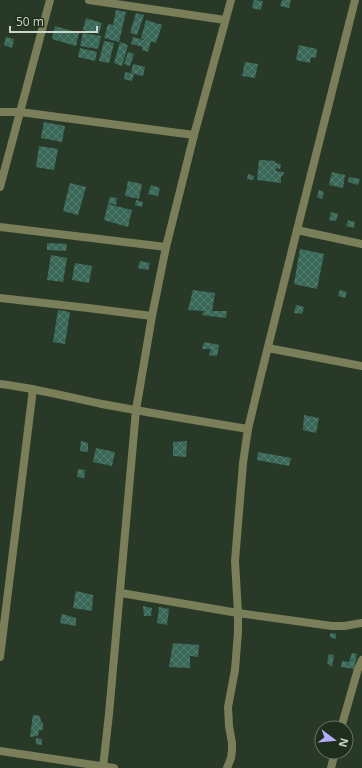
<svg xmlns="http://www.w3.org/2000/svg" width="362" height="768" font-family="'Open Sans',sans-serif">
<defs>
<pattern id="building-cross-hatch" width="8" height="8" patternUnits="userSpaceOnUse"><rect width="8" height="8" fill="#396859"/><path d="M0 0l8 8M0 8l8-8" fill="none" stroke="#547d70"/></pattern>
</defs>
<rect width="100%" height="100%" fill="#293927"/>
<g fill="url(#building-cross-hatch)">
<path d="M254 0 263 1 261 10 252 8Z"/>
<path d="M282 0H291L289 8 280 6Z"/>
<path d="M116 10 126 12 119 42 104 38 108 24 113 25Z"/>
<path d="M136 13 144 15 137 35 130 33Z"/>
<path d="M86 18 102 23 99 34 83 30Z"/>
<path d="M146 20 162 25 156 43 151 41 148 52 142 50 143 47 131 44 133 37 147 41 141 38Z"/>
<path d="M55 26 79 33 76 46 52 39Z"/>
<path d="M83 33 101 36 98 49 80 46Z"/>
<path d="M6 37 14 39 12 48 4 45Z"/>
<path d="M104 41 114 43 109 63 99 61Z"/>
<path d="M120 42 128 45 122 66 114 63Z"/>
<path d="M299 45 317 49 316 58 311 57 310 63 296 60Z"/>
<path d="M80 48 97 52 95 61 78 57Z"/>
<path d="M128 52 134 54 130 66 124 64Z"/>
<path d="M245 62 258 64 255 78 242 76Z"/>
<path d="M133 64 145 67 143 76 131 73Z"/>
<path d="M125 72 134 74 132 81 124 79Z"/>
<path d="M44 122 65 126 62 142 41 138Z"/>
<path d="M39 146 58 149 54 170 36 167Z"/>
<path d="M259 160 275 161V163L281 164 280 169 276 168V171L284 172 283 176H281V183L257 180Z"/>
<path d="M332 172 345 175 343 188 329 185Z"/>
<path d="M248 174 254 176 253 180 247 179Z"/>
<path d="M349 177 360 179 358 185 348 182Z"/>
<path d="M128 181 142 184 139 199 125 196Z"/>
<path d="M70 183 86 187 78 215 63 211Z"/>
<path d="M151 185 160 188 158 196 148 194Z"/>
<path d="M319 190 324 192 322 199 317 197Z"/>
<path d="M110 197 117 198 116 205 108 203Z"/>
<path d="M136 200 143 202 142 207 135 205Z"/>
<path d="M108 204 132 210 128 227 104 220Z"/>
<path d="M331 212 338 214 336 221 329 220Z"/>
<path d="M348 220 355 222 354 228 346 226Z"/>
<path d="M47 243 67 244 66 251 47 250Z"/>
<path d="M300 249 324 254 317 289 294 284Z"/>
<path d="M51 255 67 258 63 282 47 280Z"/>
<path d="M140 261 150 263 148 270 138 268Z"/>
<path d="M75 263 92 266 89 283 72 280Z"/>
<path d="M193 290 215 293 212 311H227L226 318 202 315 204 311 188 310Z"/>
<path d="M340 290 347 292 345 298 338 296Z"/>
<path d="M296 305 304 307 302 314 294 313Z"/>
<path d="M58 310 70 312 65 344 53 342Z"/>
<path d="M204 342 219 345 217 356 209 355 211 349H202Z"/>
<path d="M304 415 319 418 316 433 303 430Z"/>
<path d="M81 441 88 443V452L80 451Z"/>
<path d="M187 441 186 457 173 456V442Z"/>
<path d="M96 448 115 452 112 466 93 462Z"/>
<path d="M258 452 291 458 289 466 257 460Z"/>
<path d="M78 469 85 470 84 478 77 477Z"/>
<path d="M76 591 93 595 92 611 73 608Z"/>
<path d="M143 606 152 608 151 616H144Z"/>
<path d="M159 607 169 609 167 625 157 623Z"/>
<path d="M62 614 76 618V626L60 623Z"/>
<path d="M330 633 336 634V639L330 637Z"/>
<path d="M173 643 199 645 198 657 190 656V668L169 667Z"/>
<path d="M352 653 357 654 354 669 341 667 342 661 349 662Z"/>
<path d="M329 654 334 655 332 667 327 663Z"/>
<path d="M33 715 40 716 41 722 43 723V730H39L38 736 30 737Z"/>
<path d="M36 738 42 739V745L36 744Z"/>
</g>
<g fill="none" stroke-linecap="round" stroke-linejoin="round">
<g stroke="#7a7e59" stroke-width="8">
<path d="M89 0 225 20"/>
<path d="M0 112H20L194 135"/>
<path d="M0 187 50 0"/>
<path d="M0 227 166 247"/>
<path d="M297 230 362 244"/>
<path d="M0 298 88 308 152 316"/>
<path d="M268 348 362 366"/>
<path d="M0 384C34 388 68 397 102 404 150 413 199 421 248 429"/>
<path d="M121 593 238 613 332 626H344L362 623"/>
<path d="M0 657 33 389"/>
<path d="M341 728 358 669 362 660"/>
<path d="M0 751 114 768"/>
<path d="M103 768 109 714 136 410 152 316 166 247 194 135 231 0"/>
<path d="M227 768 231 758 232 750V743L229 726 228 707 235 670 238 632V613L235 561 243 463 248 429 260 379 297 230 355 0"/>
<path d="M331 768 335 752"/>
</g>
</g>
<g transform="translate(334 740) rotate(106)"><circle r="19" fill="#1f2f1d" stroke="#647262"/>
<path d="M0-3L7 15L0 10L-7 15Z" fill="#b4acf9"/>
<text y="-6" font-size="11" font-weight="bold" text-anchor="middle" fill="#ccd6ca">N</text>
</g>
<path d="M10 26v6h87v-6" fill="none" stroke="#ccd6ca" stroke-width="2"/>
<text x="16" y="26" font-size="12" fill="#ccd6ca" stroke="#1f2f1d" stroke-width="3" paint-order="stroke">50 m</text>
</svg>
